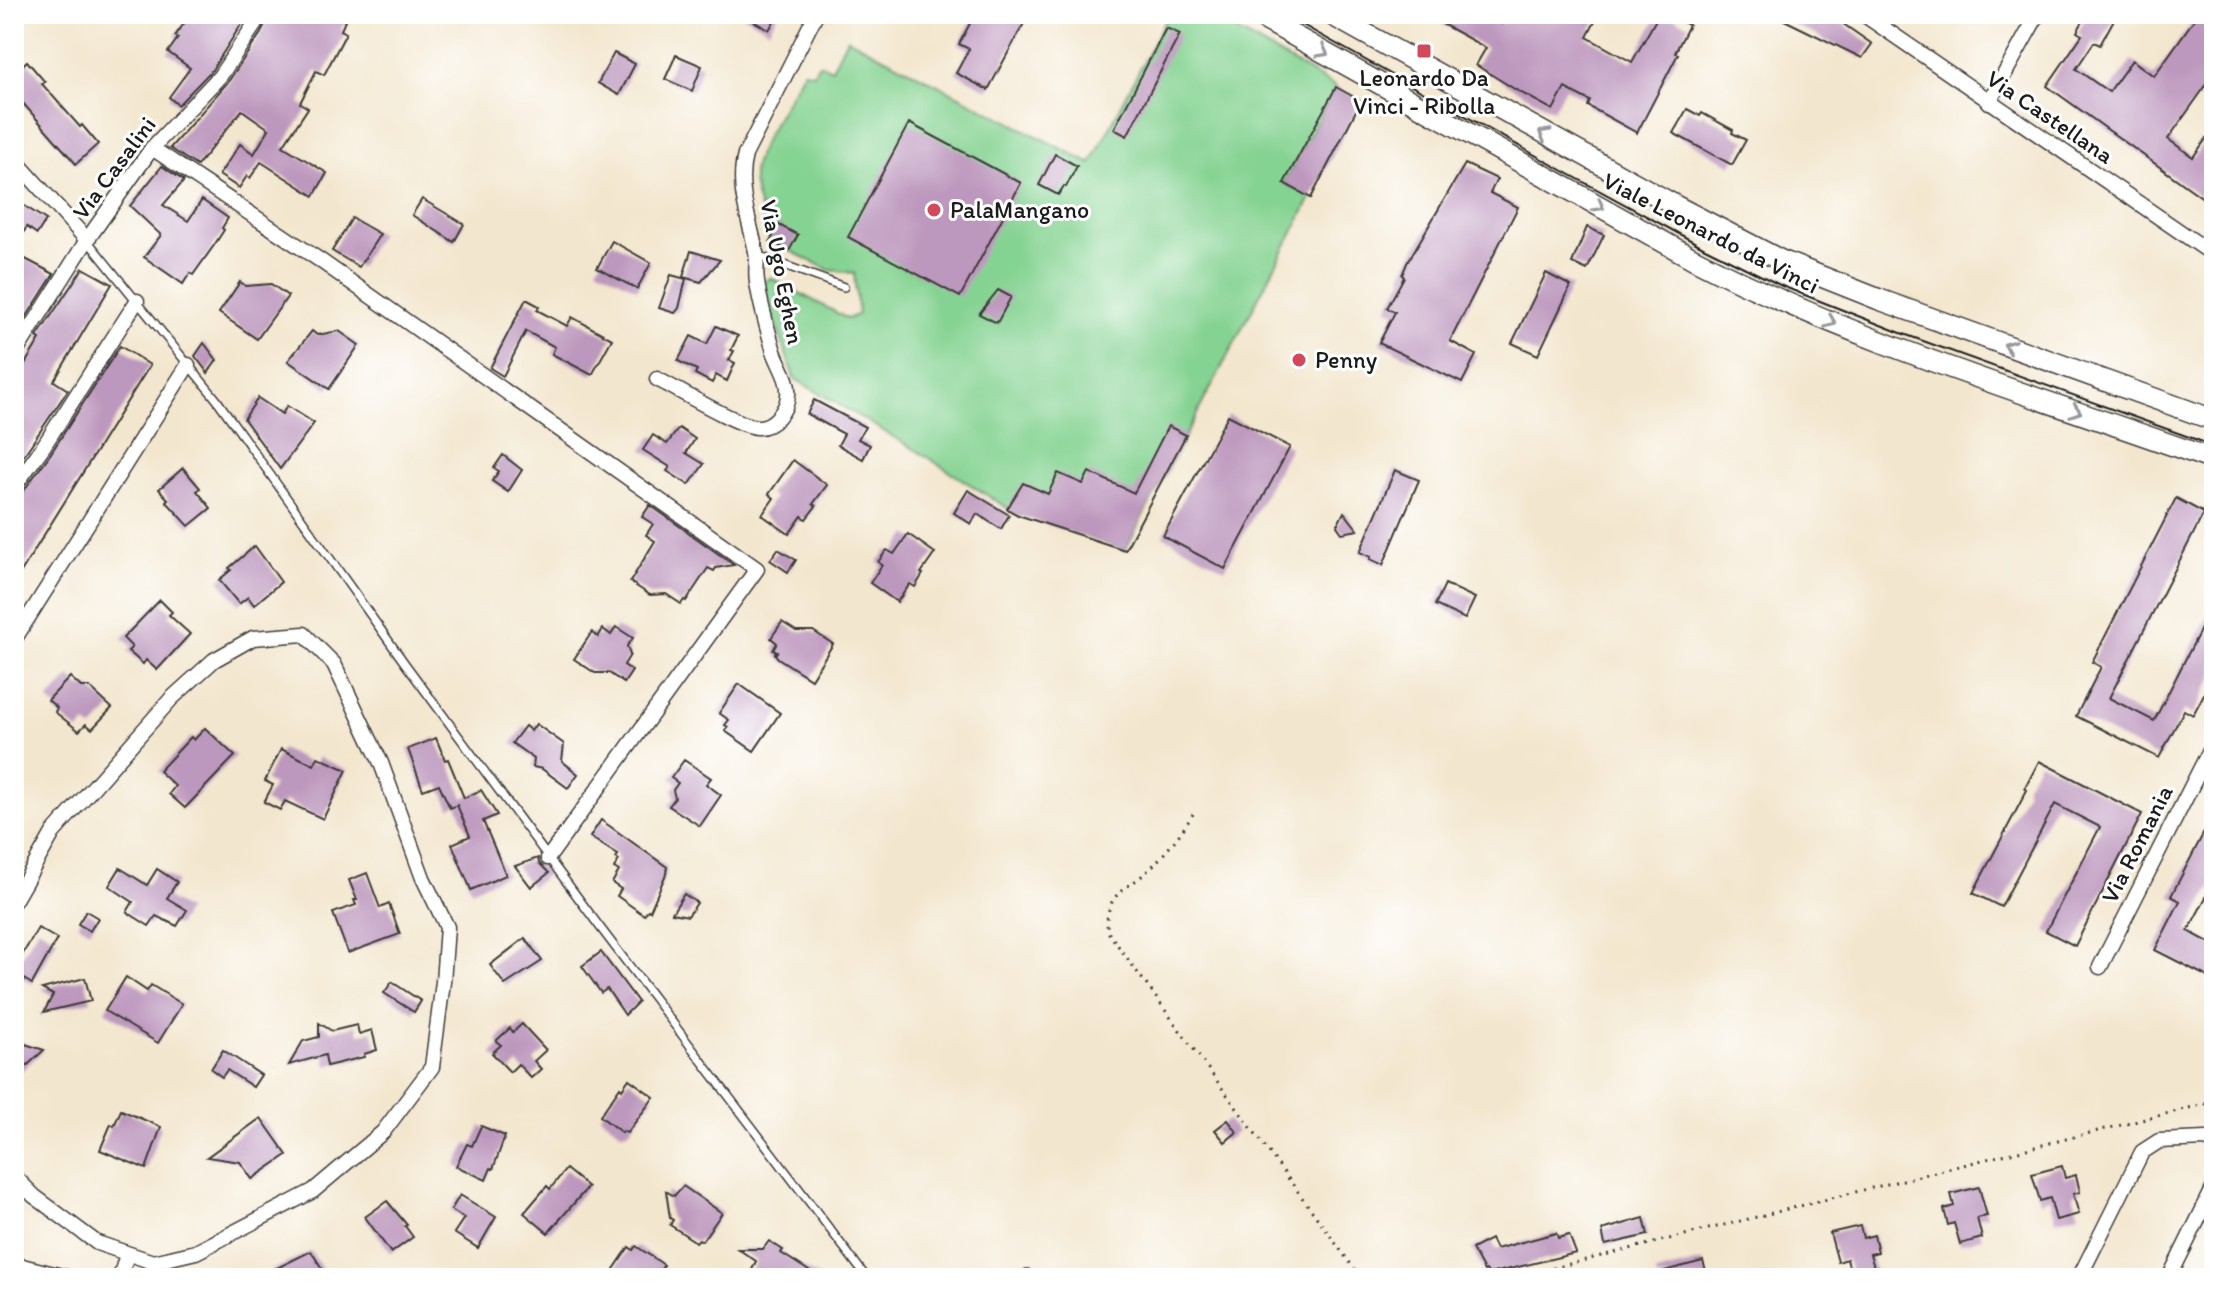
<svg xmlns="http://www.w3.org/2000/svg" width="2228" height="1292" font-family="Itim,sans-serif">
<rect width="100%" height="100%" fill="#fff"/>
<filter id="ink" filterUnits="userSpaceOnUse"><feTurbulence type="fractalNoise" baseFrequency=".0125" numOctaves="2"/><feDisplacementMap in="SourceGraphic" scale="16" xChannelSelector="R" yChannelSelector="G"/><feConvolveMatrix kernelMatrix="1 2 1 2 8 2 1 2 1" color-interpolation-filters="sRGB"/></filter>
<filter id="wash" filterUnits="userSpaceOnUse"><feTurbulence type="fractalNoise" baseFrequency=".006" numOctaves="4" result="noise"/><feDisplacementMap in="SourceGraphic" scale="32" xChannelSelector="R" yChannelSelector="G"/><feGaussianBlur stdDeviation="1.8" result="paint"/><feColorMatrix in="noise" values="0 0 0 0 0 0 0 0 0 0 0 0 0 0 0 0 0 1.4 0 .05"/><feComposite in="paint" operator="in"/></filter>
<g filter="url(#wash)">
<rect width="100%" height="100%" fill="#f3e6ce"/>
<path fill="#85d392" stroke="#507857" stroke-width="2" d="M1168 14H1207L1336 87 1284 183 1311 198 1125 550 1021 514 1020 516 919 452 794 378 763 283 771 278 848 319 858 314 854 273 829 270 770 241C765 221 752 192 753 173 754 150 792 93 804 71L813 73 819 64 832 69 847 38 1091 164Z"/>
<g id="blocks">
<g fill="#bd98be">
<path d="M191 14H248L212 70 178 105 169 97 190 68 168 52 178 38 175 36Z"/>
<path d="M269 14H332L345 21 341 30 346 33 324 75 316 71 300 103 308 108 283 146 327 173 314 196 261 162 250 178 247 176 239 188 219 175 240 144 254 154 269 129 242 110 197 166 170 148 228 82 261 33Z"/>
<path d="M741 14H778L769 30Z"/>
<path d="M975 14H1029L988 90 956 73 969 49 959 44Z"/>
<path d="M1424 14H1478L1502 24 1508 14H1599L1587 37 1632 62 1659 14H1667L1689 25 1675 53 1678 54 1637 133 1588 106 1590 101 1565 88 1553 110 1516 90 1476 65 1486 48Z"/>
<path d="M1772 14H1829L1872 44 1862 58Z"/>
<path d="M2087 14H2117L2100 45 2094 42 2076 69 2109 92 2132 60 2154 76 2198 14H2214V74L2168 139 2193 157 2214 128V206L2047 86 2082 35 2077 32Z"/>
<path d="M1166 28 1180 34 1127 136 1114 129Z"/>
<path d="M614 53 635 64 619 95 598 83Z"/>
<path d="M676 55 702 66 692 91 665 79Z"/>
<path d="M27 61 45 82 42 84 80 127 82 125 98 144 76 164 14 93V73Z"/>
<path d="M1336 87 1361 101 1311 198 1284 183Z"/>
<path d="M1687 109 1700 116 1702 113 1733 130 1732 133 1746 140 1732 165 1673 133Z"/>
<path d="M909 123 1021 183 960 297 848 237Z"/>
<path d="M1055 154 1077 166 1066 187 1064 186 1058 195 1039 185Z"/>
<path d="M1465 164 1497 179 1490 193 1518 207 1450 341 1476 355 1462 383 1379 343 1395 312 1387 308 1404 277 1402 275 1407 263Z"/>
<path d="M162 166 184 181 163 205 188 221 202 200 228 218 222 228 224 230 215 244 193 275 190 273 183 284 144 257 161 235 130 206Z"/>
<path d="M14 199 46 220 37 234 27 227 14 246Z"/>
<path d="M422 199 464 224 454 242 412 215Z"/>
<path d="M352 218 380 234 359 267 332 251Z"/>
<path d="M779 225 798 235 789 251 770 241Z"/>
<path d="M1587 227 1604 235 1587 270 1572 263Z"/>
<path d="M612 241 651 263 637 289 597 268Z"/>
<path d="M691 251 720 260 701 282 683 277Z"/>
<path d="M14 253 54 274 20 327 14 323Z"/>
<path d="M83 268 112 284 54 381 68 390 14 470V382L40 339 37 337Z"/>
<path d="M1546 273 1571 286 1538 355 1512 343Z"/>
<path d="M671 275 686 279 679 308 675 313 659 308Z"/>
<path d="M240 282 246 286 271 284 288 296 257 339 219 313Z"/>
<path d="M998 290 1011 297 997 323 979 314Z"/>
<path d="M526 299 539 306 537 310 567 326 572 317 612 339 592 375 552 354 555 347 526 331 503 376 490 368Z"/>
<path d="M716 326 738 336 731 350 734 351 729 360 735 363 727 381 716 375 712 383 695 374 697 370 678 361 691 336 707 344Z"/>
<path d="M312 331 317 335 339 331 359 345 329 389 288 361Z"/>
<path d="M204 343 217 360 208 373 195 356Z"/>
<path d="M120 346 150 365 14 583V497L22 493 51 453Z"/>
<path d="M258 398 282 414 287 406 314 423 280 469 244 419Z"/>
<path d="M814 400 865 427 858 439 870 445 863 459 838 445 844 434 807 414Z"/>
<path d="M1228 415 1290 447 1225 569 1163 536Z"/>
<path d="M1168 426 1186 435 1125 550 1018 515 1007 509 1023 483 1048 494 1058 473 1083 484 1089 472 1134 493Z"/>
<path d="M679 428 695 439 686 453 704 464 689 485 667 471 670 467 643 450 653 435 667 444Z"/>
<path d="M503 455 522 470 508 492 492 481 499 471 494 468Z"/>
<path d="M793 460 827 485 813 504 816 506 806 519 802 516 789 534 762 515 774 498 769 494Z"/>
<path d="M183 468 200 488 197 491 211 508 189 526 166 501 168 499 159 489Z"/>
<path d="M1395 470 1419 480 1383 565 1370 559 1371 557 1360 552Z"/>
<path d="M968 490 1009 515 1001 529 977 514 971 524 954 513Z"/>
<path d="M2176 498 2204 513 2109 698 2154 721 2214 603V675L2193 715 2184 710 2159 758 2076 716 2101 667 2092 662Z"/>
<path d="M650 505 734 565 716 568 714 571 708 568 686 601 684 600 681 604 666 594 650 595 630 582 655 541 646 535 653 524 642 517Z"/>
<path d="M1344 512 1358 530 1342 533 1337 526Z"/>
<path d="M908 534 935 553 921 573 923 574 915 587 910 584 897 602 870 583 882 565 878 562 887 550 894 554Z"/>
<path d="M255 546 281 582 254 605 248 597 239 604 219 580 231 570 229 568Z"/>
<path d="M778 549 796 560 788 572 770 560Z"/>
<path d="M1445 584 1475 598 1465 619 1435 605Z"/>
<path d="M160 600 172 612 169 615 190 634 157 670 146 660 143 664 128 651 132 647 123 638Z"/>
<path d="M782 622 796 631H813L833 644 811 679 778 658 775 654 777 652 773 650 777 643 771 638Z"/>
<path d="M616 627 633 638 627 646 630 655 624 665 632 671 624 683 609 673H595L574 659 592 632 598 637 603 629 611 635Z"/>
<path d="M70 677 81 687H89L112 708 92 729 86 724 79 731 55 712 57 708 48 700Z"/>
<path d="M739 684 780 713 754 751 725 731 728 727 725 725 729 720 719 713Z"/>
<path d="M536 724 564 744 562 761 578 774 568 788 542 769 533 767 534 759 512 743 525 726 531 731Z"/>
<path d="M205 728 235 756 185 808 169 794 175 786 159 771 191 737 194 740Z"/>
<path d="M436 738 445 760 448 759 464 798 481 790 497 815 483 821 506 875 471 890 452 844 470 836 457 805 450 808 439 784 423 790 408 749Z"/>
<path d="M281 749 314 765 318 757 347 770 323 819 285 801 280 810 264 802 273 785 265 781Z"/>
<path d="M684 760 711 778 706 784 721 795 700 826 669 806 675 798 673 790 678 783 671 778Z"/>
<path d="M2039 761 2142 814 2075 946 2046 931 2100 827 2055 804 2001 907 1973 893 2027 790 2025 788Z"/>
<path d="M2214 813V882L2188 931 2214 945V980L2155 950 2180 901 2171 896Z"/>
<path d="M601 820 667 867 666 874 650 911 648 910 644 915 617 896 621 889 612 883 619 871 614 868 619 860 616 858 618 855 590 837Z"/>
<path d="M538 858 539 863 549 873 531 887 515 866Z"/>
<path d="M120 868 147 885 157 869 177 882 167 898 187 910 177 926 156 916 149 926 127 912 133 902 109 886Z"/>
<path d="M367 873 380 908 389 904 400 934 348 953 333 913 356 905 354 900H357L349 880Z"/>
<path d="M684 894 697 903 688 916 672 913Z"/>
<path d="M86 911 98 918 90 931 78 924Z"/>
<path d="M38 928 57 939 32 984 14 973V969Z"/>
<path d="M525 938 542 961 505 985 490 965Z"/>
<path d="M601 952 638 1002 625 1015 607 989 601 993 582 966Z"/>
<path d="M126 977 147 991 151 985 182 1004 158 1043 105 1011Z"/>
<path d="M85 978 91 1001 44 1012 53 995 42 989Z"/>
<path d="M392 982 421 1001 414 1012 384 993Z"/>
<path d="M319 1023 332 1031 357 1025 359 1034 372 1030 377 1050 364 1054V1057L327 1066 325 1055 289 1065 303 1041 319 1037Z"/>
<path d="M522 1024 546 1050 534 1061 541 1069 531 1078 518 1064 510 1072 492 1053 501 1045 496 1041 510 1028 513 1032Z"/>
<path d="M14 1034 25 1044 44 1050 18 1074 14 1052Z"/>
<path d="M223 1050 261 1075 253 1087 227 1070 222 1077 211 1069Z"/>
<path d="M629 1079 654 1097 627 1133 623 1131 622 1133 600 1116 620 1087 622 1089Z"/>
<path d="M121 1110 161 1127 146 1169 100 1150 111 1124 114 1126Z"/>
<path d="M261 1118 287 1155 252 1179 240 1162 207 1157Z"/>
<path d="M1228 1120 1237 1132 1225 1142 1215 1130Z"/>
<path d="M481 1126 505 1136 493 1169 491 1168 486 1180 456 1166 467 1144 472 1146Z"/>
<path d="M2062 1166 2065 1178 2076 1175 2080 1192 2073 1194 2079 1214 2056 1220 2050 1198 2040 1201 2032 1174Z"/>
<path d="M566 1169 588 1187 548 1233 524 1213 547 1186 550 1189Z"/>
<path d="M683 1186 722 1213 702 1241 699 1239 696 1242 670 1225 673 1220 670 1218 666 1191 674 1196Z"/>
<path d="M1979 1187 1987 1216 1977 1218 1982 1238 1960 1244 1954 1223 1948 1225 1944 1209 1954 1206 1951 1194Z"/>
<path d="M460 1195 496 1217 478 1248 454 1233 464 1218 451 1210Z"/>
<path d="M387 1201 407 1225 405 1226 413 1237 391 1253 365 1217Z"/>
<path d="M1644 1218 1648 1235 1605 1245 1602 1230Z"/>
<path d="M1860 1226 1863 1238 1874 1235 1878 1252 1870 1254 1876 1274 1852 1278 1847 1259 1838 1262 1830 1233Z"/>
<path d="M1556 1233 1558 1238 1569 1235 1576 1253 1489 1274 1486 1270 1484 1271 1472 1249 1491 1239 1496 1249Z"/>
<path d="M769 1241 783 1250 781 1253 820 1278H770L762 1273 751 1272 756 1261 738 1249H763Z"/>
<path d="M636 1246 664 1265 661 1269 675 1278H608L629 1247 633 1250Z"/>
<path d="M311 1251 324 1272 313 1278H257Z"/>
<path d="M1703 1261 1708 1278H1657L1656 1273Z"/>
</g>
</g>
</g>
<g filter="url(#ink)">
<use href="#blocks" fill-opacity="0" stroke="#3c3a37" stroke-width="2"/>
<g fill="none" stroke-linecap="round" stroke-linejoin="round">
<defs>
<g id="lane">
<path d="M87 240 217 400 406 665 599 926 867 1278"/>
<path d="M757 255 844 287"/>
<path d="M1020 1278 1027 1273 1031 1278"/>
</g>
<g id="street">
<path d="M1863 14 2214 255"/>
<path d="M1989 102 2038 14"/>
<path d="M152 148 321 261 757 569 548 858"/>
<path d="M14 159 87 240"/>
<path d="M14 355 87 240 152 148 220 76 253 27 259 14"/>
<path d="M657 379C677 389 738 426 757 427 773 428 787 410 788 395 790 379 777 363 773 348 767 327 760 304 757 282 755 272 758 262 756 252 750 220 736 188 745 155L816 14"/>
<path d="M14 487 43 447 137 301"/>
<path d="M14 640 188 365"/>
<path d="M14 901 53 833 171 699 214 660 253 638 304 634 334 664 381 763 423 878 447 927 443 982 432 1067 383 1132 313 1191 196 1252 153 1262 97 1243 34 1196 14 1176"/>
<path d="M2100 967 2214 742"/>
<path d="M14 1264 70 1278"/>
<path d="M120 1278 127 1254"/>
<path d="M2079 1278 2142 1152 2159 1141 2206 1139 2214 1143"/>
<path d="M2169 1278 2214 1187"/>
</g>
<g id="secondary">
<path d="M1255 14 1694 259C1859 344 2039 397 2214 460"/>
<path d="M1330 14 1676 206 1780 260 1878 299 2214 420"/>
</g>
</defs>
<use href="#lane" stroke="#3c3a37" stroke-width="10"/>
<use href="#street" stroke="#3c3a37" stroke-width="17"/>
<use href="#secondary" stroke="#3c3a37" stroke-width="23"/>
<g stroke="#3c3a37" stroke-width="3" stroke-dasharray="2 6" stroke-linecap="butt">
<path d="M1193 814C1180 835 1164 856 1145 873 1135 883 1119 889 1112 902 1107 912 1106 922 1108 932L1361 1278"/>
<path d="M1514 1278 2205 1104 2214 1100"/>
</g>
<use href="#lane" stroke="#fff" stroke-width="7"/>
<use href="#street" stroke="#fff" stroke-width="14"/>
<use href="#secondary" stroke="#fff" stroke-width="20"/>
<path stroke="#1c1c1c" stroke-width="2" d="M1283 14 1569 174 1705 248 1782 286 1901 333 2214 446"/>
</g>
<defs><path id="oneway-chevron" d="M-2-3.5L2.5 0L-2 3.5" fill="none" stroke-width="1.6" stroke-linecap="round" stroke-linejoin="round" transform="scale(2)"/></defs>
<g stroke="#999">
<use href="#oneway-chevron" transform="translate(1323 52) rotate(29)"/>
<use href="#oneway-chevron" transform="translate(1544 134) rotate(-151)"/>
<use href="#oneway-chevron" transform="translate(1599 206) rotate(29)"/>
<use href="#oneway-chevron" transform="translate(1831 322) rotate(22)"/>
<use href="#oneway-chevron" transform="translate(2009 346) rotate(-160)"/>
<use href="#oneway-chevron" transform="translate(2076 411) rotate(19)"/>
</g>
</g>
<g fill="#d1495b" stroke="#fff" stroke-width="3">
<rect x="1416" y="43" width="16" height="16" rx="4"/>
<circle cx="934" cy="210" r="8"/>
<circle cx="1299" cy="360" r="8"/>
</g>
<g text-anchor="middle" stroke-width="6" stroke-linejoin="round" paint-order="stroke">
<g font-size="24" fill="#1c1c1c" stroke="#fff" text-anchor="start">
<text x="1424" y="86" text-anchor="middle">Leonardo Da<tspan x="1424" dy="28">Vinci - Ribolla</tspan></text>
<text x="950" y="218">PalaMangano</text>
<text x="1315" y="368">Penny</text>
</g>
<g font-size="24" fill="#1c1c1c" stroke="#fff">
<text transform="translate(2050 117) rotate(34)" y="8">Via Castellana</text>
<text transform="translate(114 168) rotate(-53)" y="8">Via Casalini</text>
<text transform="translate(1711 233) rotate(27)" y="8">Viale Leonardo da Vinci</text>
<text transform="translate(782 272) rotate(79)" y="8">Via Ugo Eghen</text>
<text transform="translate(2137 844) rotate(-63)" y="8">Via Romania</text>
</g>
</g>
<rect width="2228" height="1292" fill="none" stroke="#fff" stroke-width="48"/>
</svg>
